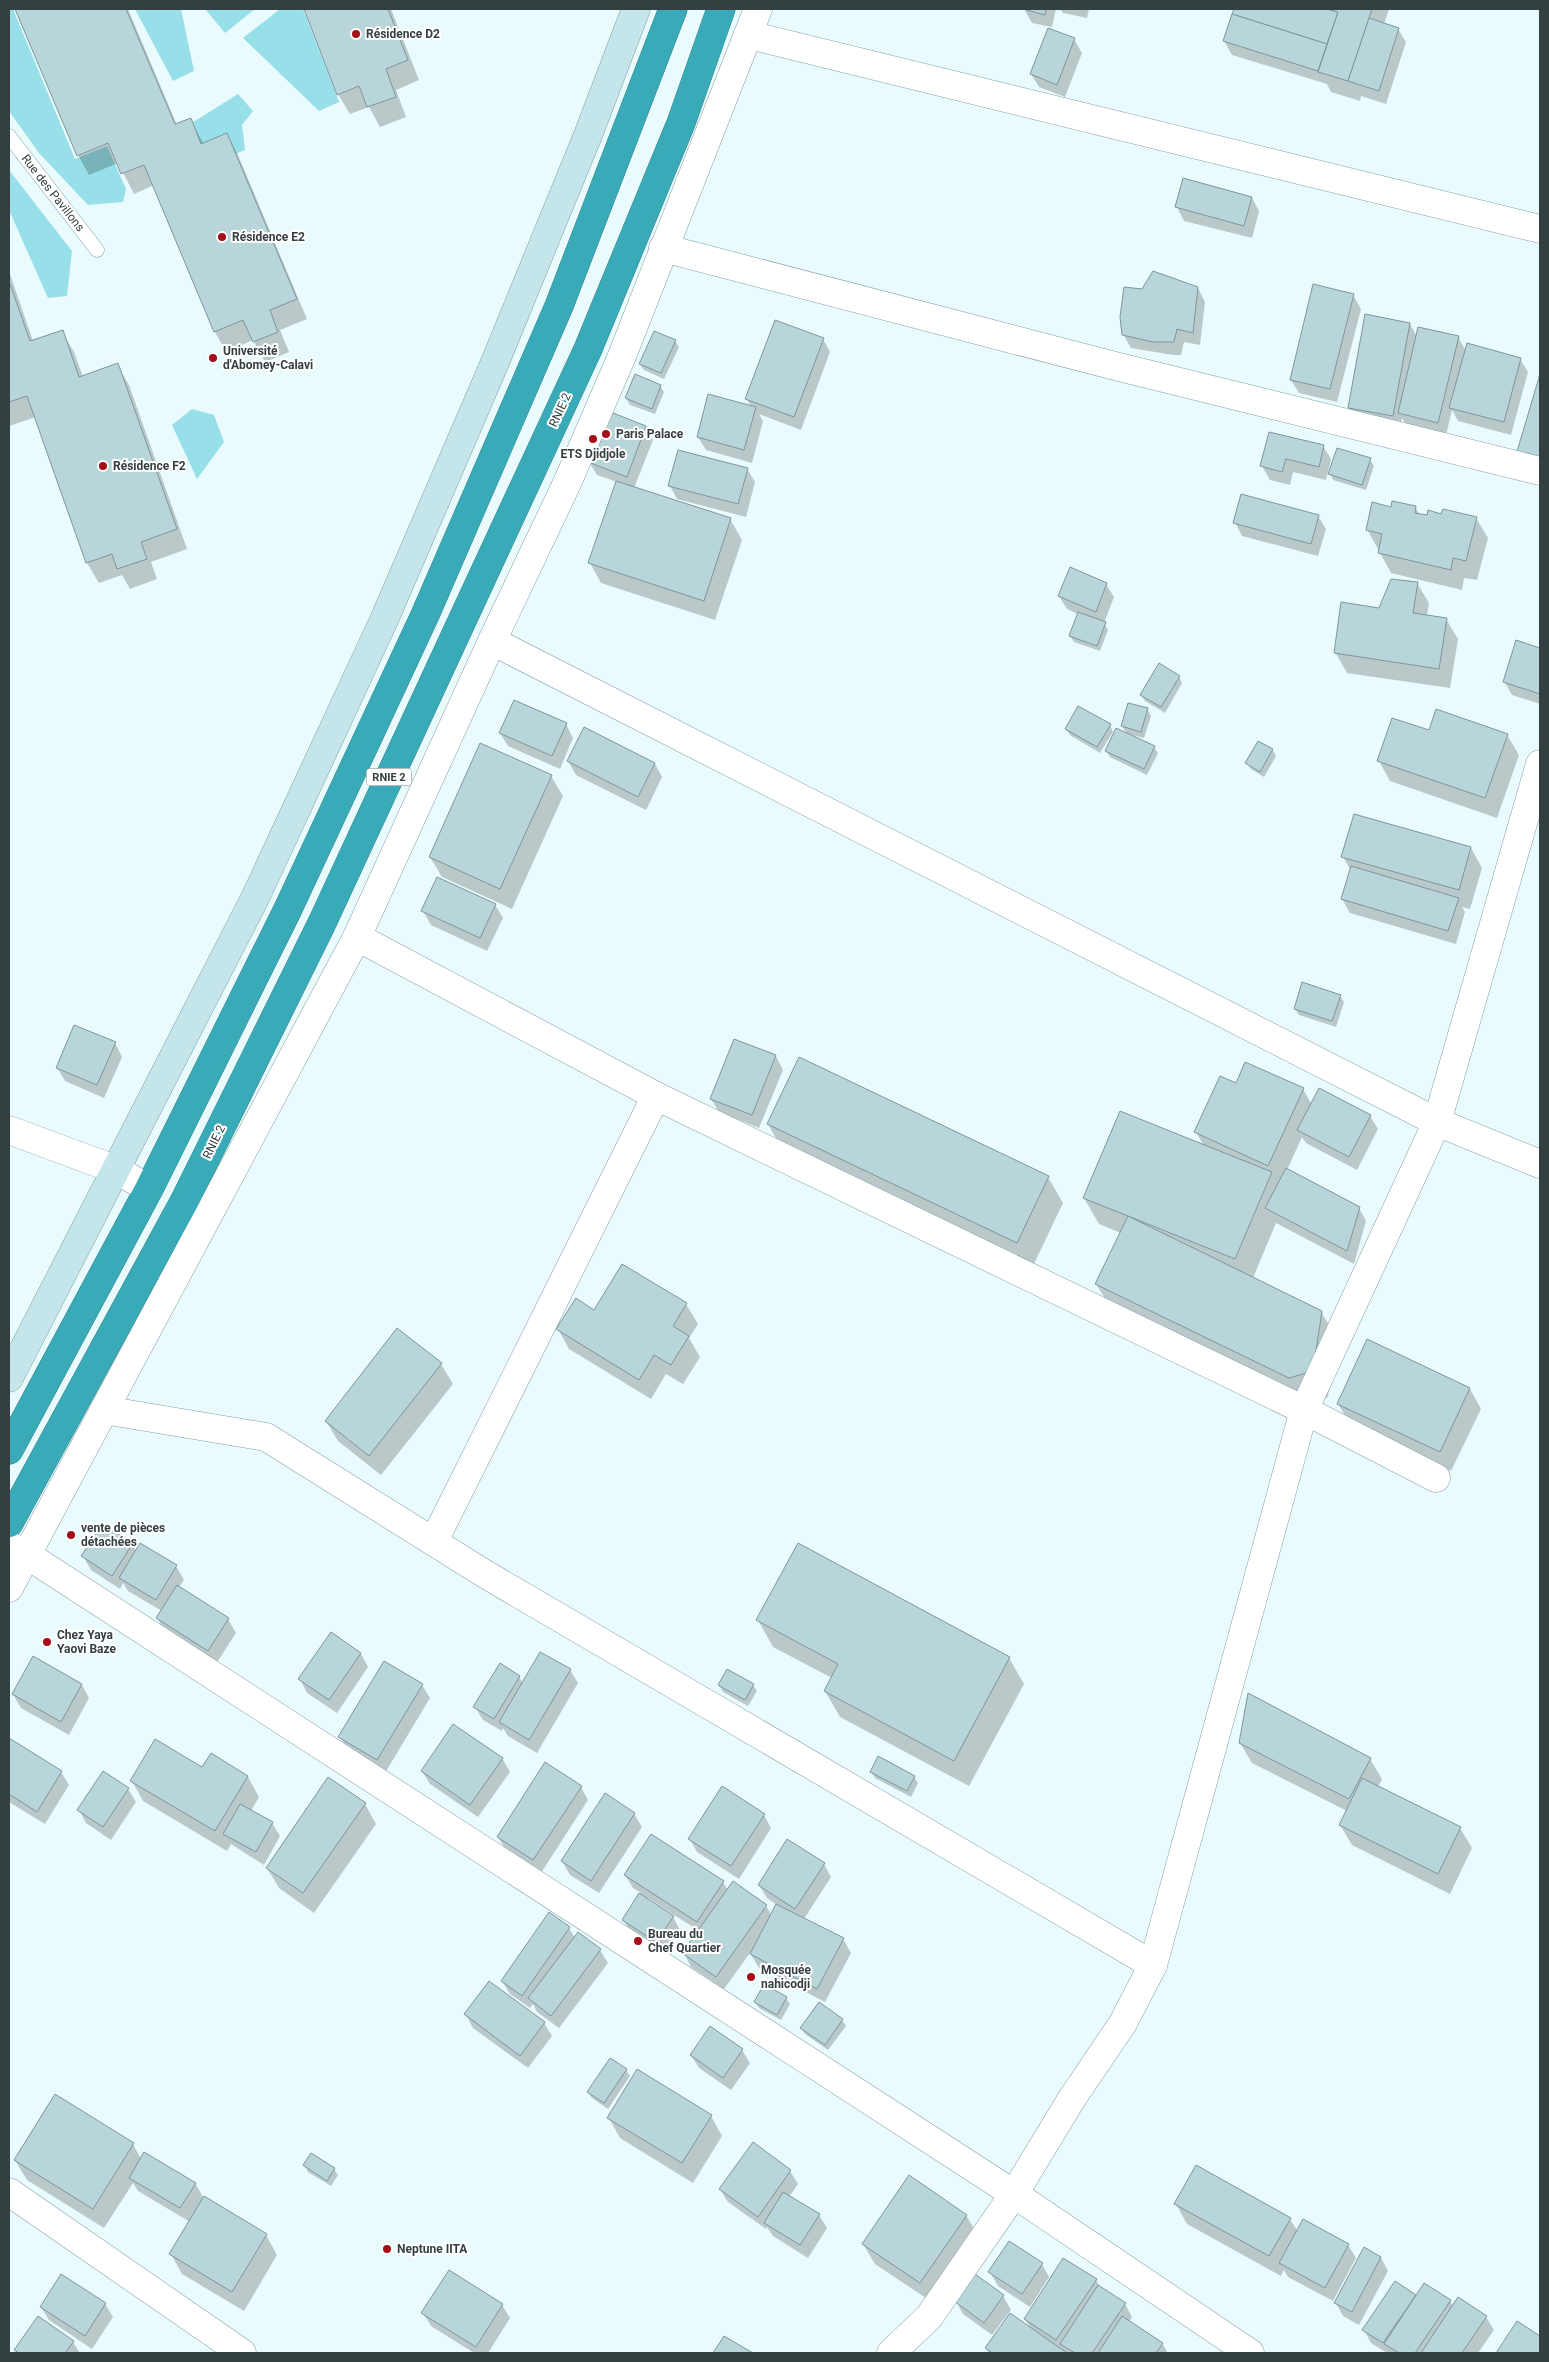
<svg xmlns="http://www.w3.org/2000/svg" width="1549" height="2362" font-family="Roboto,sans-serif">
<rect width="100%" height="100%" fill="#eafbfd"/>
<g fill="#98e0e9">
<path d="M9 9H13L75 159 107 146 126 189 123 202 88 205 39 153 9 111Z"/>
<path d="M135 9H181L194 71 173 81Z"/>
<path d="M205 9H255L225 33Z"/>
<path d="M280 9H303L339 102 319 111 243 38Z"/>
<path d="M238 94 253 111 242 125 245 150 223 159H207L187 126Z"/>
<path d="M9 170 72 251 67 296 48 298 9 210Z"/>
<path d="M192 409 214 415 224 442 197 479 172 425Z"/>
</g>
<g fill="#0003">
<path d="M16 9H128L177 125 190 120 204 144 227 135 238 155 307 319 280 330 289 352 265 362 253 340 226 352 215 332 154 185 134 194 118 163 89 175 78 155Z"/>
<path d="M305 9H391L419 80 396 90 406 117 380 127 369 107 350 114 338 94Z"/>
<path d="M1024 9H1056L1052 27 1032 23Z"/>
<path d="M1060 9H1089L1087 18 1063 13Z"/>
<path d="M1235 9H1389L1384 24 1398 29 1406 42 1386 104 1361 96 1360 101 1331 92 1327 84 1232 55 1224 41Z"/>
<path d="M1074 39 1082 53 1065 97 1039 87 1031 74Z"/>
<path d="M1252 198 1259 211 1252 238 1184 221 1177 207Z"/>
<path d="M9 271 33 341 62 332 74 352 83 377 117 365 129 385 187 549 151 562 157 579 130 589 122 575 99 583 87 563 36 417 9 426Z"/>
<path d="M1198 288 1205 302 1200 345 1184 342 1181 355H1173L1131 348 1123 334 1142 290Z"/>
<path d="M1353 295 1361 309 1337 402 1299 393 1291 380Z"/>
<path d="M1410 324 1417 337H1458L1466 351 1520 359 1528 372 1511 435 1458 421 1452 410 1446 435 1407 426 1402 418 1400 428 1357 421 1349 407Z"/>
<path d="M823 339 830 352 801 430 759 414 763 421 752 463 706 450 698 437 751 407 747 399Z"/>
<path d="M675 341 679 347 664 379 644 370 640 364Z"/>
<path d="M1540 379V478L1518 455Z"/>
<path d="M660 386 664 392 655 414 630 405 626 398Z"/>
<path d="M645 427 653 440 634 488 730 519 742 540 715 620 601 583 590 563 617 482 597 475 589 462Z"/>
<path d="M1323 446 1331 459 1326 480 1293 472 1290 485 1270 480 1262 466Z"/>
<path d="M1370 460 1374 466 1366 490 1333 480 1330 474Z"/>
<path d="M747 469 755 482 746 517 677 499 670 486Z"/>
<path d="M1415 507 1420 515 1428 517 1442 515 1476 518 1488 538 1477 580 1464 578 1462 590 1391 573 1367 529 1391 508Z"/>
<path d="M1318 516 1326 529 1318 556 1242 536 1235 522Z"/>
<path d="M1417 583 1429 603 1427 616 1446 619 1458 639 1450 688 1347 673 1335 652 1380 610Z"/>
<path d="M1106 584 1114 597 1104 623 1108 630 1100 651 1074 642 1070 636 1078 614 1067 609 1059 596Z"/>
<path d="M1517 641 1540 649V704L1512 695 1504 681Z"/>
<path d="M1179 677 1182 683 1165 713 1145 701 1141 695Z"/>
<path d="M1147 709 1151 716 1144 738 1127 734 1122 726Z"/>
<path d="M566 724 573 738 560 769 508 746 500 733Z"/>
<path d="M1110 725 1113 732 1100 753 1070 735 1066 729Z"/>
<path d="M1429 731 1507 735 1519 755 1497 818 1390 781 1379 761Z"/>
<path d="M1154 747 1158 753 1147 775 1110 757 1106 751Z"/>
<path d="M1272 749 1276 756 1264 777 1251 769 1247 763Z"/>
<path d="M568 761 655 764 662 777 646 810 576 775Z"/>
<path d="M551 776 563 796 512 909 442 877 430 857Z"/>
<path d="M1471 848 1482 868 1470 909 1462 907 1465 912 1456 944 1350 913 1342 899 1351 871 1343 857Z"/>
<path d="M495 905 503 918 487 951 431 925 423 911Z"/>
<path d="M1340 996 1344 1002 1336 1027 1299 1015 1295 1009Z"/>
<path d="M735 1040 776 1056 783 1070 759 1128 719 1112 711 1099Z"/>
<path d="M115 1043 122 1057 104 1098 65 1081 57 1067Z"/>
<path d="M1236 1085 1303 1089 1312 1105 1370 1116 1378 1129 1357 1170 1306 1143 1302 1137 1287 1170 1359 1208 1366 1221 1354 1264 1276 1223 1253 1278 1321 1312 1337 1338 1328 1397 1305 1404 1112 1310 1096 1284 1121 1233 1099 1224 1084 1198 1204 1146 1196 1132Z"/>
<path d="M768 1124 1048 1177 1063 1203 1032 1268 783 1151Z"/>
<path d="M686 1304 698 1324 689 1338 700 1357 683 1384 666 1374 651 1399 569 1349 558 1329 595 1311Z"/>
<path d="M397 1330 441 1364 453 1384 381 1475 338 1441 326 1421Z"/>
<path d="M1368 1341 1470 1389 1481 1409 1451 1471 1350 1424 1338 1404Z"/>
<path d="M103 1525 132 1544 136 1551 176 1566 184 1580 179 1587 228 1619 236 1633 216 1664 165 1631 157 1618 162 1611 128 1591 123 1583 120 1589 91 1570 83 1556Z"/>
<path d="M758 1620 1009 1658 1024 1684 969 1786 840 1717 825 1691 832 1678 773 1647Z"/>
<path d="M331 1634 361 1654 368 1667 337 1713 307 1693 300 1679Z"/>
<path d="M570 1670 578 1683 537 1753 508 1736 503 1728 502 1731 483 1720 475 1707 519 1677 523 1683Z"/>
<path d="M82 1685 89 1698 69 1735 21 1708 13 1694Z"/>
<path d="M422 1685 430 1698 385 1773 348 1750 340 1737Z"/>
<path d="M719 1685H753L757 1691 748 1706 723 1692Z"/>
<path d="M9 1740 61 1772 69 1785 45 1824 9 1802Z"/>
<path d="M1240 1743 1370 1759 1382 1779 1378 1787 1460 1828 1472 1848 1450 1894 1352 1845 1340 1825 1347 1811 1252 1763Z"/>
<path d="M502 1758 510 1772 478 1817 430 1784 422 1771Z"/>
<path d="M203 1769 248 1777 259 1797 251 1811 272 1823 280 1836 264 1865 231 1844 227 1851 143 1801 132 1781Z"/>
<path d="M871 1772 914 1777 918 1783 911 1797 875 1778Z"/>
<path d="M581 1787 588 1800 541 1873 506 1850 498 1837Z"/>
<path d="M128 1789 136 1802 111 1840 86 1823 79 1810Z"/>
<path d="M365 1804 376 1824 314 1913 279 1888 267 1868Z"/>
<path d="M634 1814 642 1827 599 1893 570 1875 562 1861Z"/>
<path d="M764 1815 771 1828 739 1879 697 1852 690 1839Z"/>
<path d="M824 1864 831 1877 804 1919 843 1939 851 1953 825 2002 759 1968 750 1953 724 1989 691 1967 684 1953 699 1931 648 1898 647 1900 673 1917 680 1930 664 1955 631 1934 624 1920 641 1893 633 1888 625 1875 723 1882 728 1890 766 1906 772 1916 777 1905 767 1898 759 1885Z"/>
<path d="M549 1914 569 1928 575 1938 579 1934 600 1950 608 1963 559 2028 537 2012 533 2004 530 2008 510 1994 502 1981Z"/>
<path d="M786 1998 790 2004 781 2020 759 2008 755 2002Z"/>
<path d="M466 2015 544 2023 552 2036 528 2068 473 2028Z"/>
<path d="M842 2020 846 2026 828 2050 805 2034 801 2028Z"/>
<path d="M742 2050 750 2063 731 2090 699 2068 691 2055Z"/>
<path d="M626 2070 630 2076 608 2109 592 2098 588 2092Z"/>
<path d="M711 2116 722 2136 693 2183 620 2138 609 2118Z"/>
<path d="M133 2144 141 2159 195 2183 203 2197 266 2235 277 2255 244 2311 182 2274 171 2254 190 2222 138 2191 133 2183 104 2228 27 2180 15 2160Z"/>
<path d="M753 2144 790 2171 798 2184 789 2197 819 2215 827 2228 808 2258 773 2236 767 2227 766 2229 728 2202 720 2189Z"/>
<path d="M304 2165 334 2169 338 2175 331 2186 308 2172Z"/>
<path d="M1176 2204 1290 2219 1298 2232 1304 2221 1348 2245 1356 2258 1333 2301 1288 2277 1284 2270 1281 2276 1187 2224Z"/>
<path d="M966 2215 978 2236 932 2302 875 2264 863 2244Z"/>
<path d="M1365 2249 1381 2258 1388 2271 1359 2325 1343 2316 1336 2303Z"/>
<path d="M1042 2264 1049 2277 1030 2307 998 2286 990 2272Z"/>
<path d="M449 2271 502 2305 510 2318 488 2353H474L431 2326 423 2313Z"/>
<path d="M1096 2280 1100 2287 1125 2304 1132 2317 1129 2322 1162 2343 1168 2353H989L986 2348 1031 2329 1025 2319Z"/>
<path d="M1396 2283 1416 2297 1450 2301 1453 2306 1486 2317 1494 2330 1478 2353H1387L1371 2343 1364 2330Z"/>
<path d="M1003 2296 1011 2310 992 2335 963 2314 956 2301Z"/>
<path d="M105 2304 113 2317 92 2349 49 2320 41 2307Z"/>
<path d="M1517 2323 1540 2338V2353H1498Z"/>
<path d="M73 2342 80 2353H17L15 2350Z"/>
</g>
<g fill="#b8d5d9" stroke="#7c979b">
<path d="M15 9H126L175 124 191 118 201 144 227 133 297 299 270 310 278 332 253 342 243 320 214 332 144 165 121 174 108 143 77 156Z"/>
<path d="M304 9H388L408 60 386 69 396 97 367 107 359 86 337 95Z"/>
<path d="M1023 9H1046L1045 15Z"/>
<path d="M1234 9H1327L1338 12 1327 44 1232 14Z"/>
<path d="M1327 9H1372L1348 81 1318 72 1338 12Z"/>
<path d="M1232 14 1327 44 1318 71 1223 41Z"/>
<path d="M1369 18 1399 28 1379 91 1348 81Z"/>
<path d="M1048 28 1075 38 1057 85 1030 74Z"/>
<path d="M1183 178 1252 197 1244 226 1175 207Z"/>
<path d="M1153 271 1198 287 1193 333 1177 329 1174 342H1153L1122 335 1120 317 1124 287 1142 289Z"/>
<path d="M9 281 30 341 63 330 79 377 118 363 177 529 141 542 147 559 117 569 112 554 86 563 27 396 9 402Z"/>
<path d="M1313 284 1354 294 1330 389 1290 380Z"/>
<path d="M1365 314 1410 323 1393 416 1348 408Z"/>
<path d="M775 320 824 338 794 417 745 399Z"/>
<path d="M1418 327 1459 336 1438 423 1398 413Z"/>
<path d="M654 331 676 340 661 373 639 364Z"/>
<path d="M1467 343 1521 358 1504 422 1449 408Z"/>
<path d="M635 374 661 385 652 409 625 398Z"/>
<path d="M1540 374V462L1516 455Z"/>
<path d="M708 394 756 407 744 450 697 437Z"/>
<path d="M608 411 646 426 627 477 588 462Z"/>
<path d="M1269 432 1324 445 1319 467 1286 459 1282 472 1260 466Z"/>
<path d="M1337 448 1371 458 1362 485 1328 474Z"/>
<path d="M678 450 748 468 738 504 668 486Z"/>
<path d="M616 481 731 518 704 601 588 563Z"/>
<path d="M1241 494 1319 515 1311 544 1233 523Z"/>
<path d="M1392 501 1416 506 1415 513 1427 515 1428 510 1441 514 1443 509 1477 517 1466 561 1453 558 1451 570 1378 553 1382 534 1366 530 1372 502 1391 507Z"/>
<path d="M1070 567 1107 583 1096 612 1058 596Z"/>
<path d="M1391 579 1418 582 1413 613 1447 618 1439 669 1334 653 1341 602 1379 608Z"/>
<path d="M1078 612 1106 622 1097 646 1069 636Z"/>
<path d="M1516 640 1540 648V694L1503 682Z"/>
<path d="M1159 663 1180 676 1161 707 1140 695Z"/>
<path d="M514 700 567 723 552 756 499 733Z"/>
<path d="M1128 703 1148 708 1141 732 1121 726Z"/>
<path d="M1078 706 1111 724 1097 747 1065 729Z"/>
<path d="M1436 709 1508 734 1485 798 1377 761 1392 718 1429 730Z"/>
<path d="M584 727 655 763 638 797 567 761Z"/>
<path d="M1116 728 1155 746 1144 769 1105 751Z"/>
<path d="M1258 741 1273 749 1260 772 1245 763Z"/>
<path d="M480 743 552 775 500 889 429 857Z"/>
<path d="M1354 814 1471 847 1459 890 1341 857Z"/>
<path d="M1351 866 1459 898 1448 931 1341 899Z"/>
<path d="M437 877 496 904 480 938 421 911Z"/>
<path d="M1302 982 1341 995 1332 1021 1294 1009Z"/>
<path d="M74 1025 116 1042 97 1085 56 1068Z"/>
<path d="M734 1039 776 1055 752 1115 710 1099Z"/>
<path d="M799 1057 1049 1176 1017 1243 767 1124Z"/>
<path d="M1245 1062 1304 1088 1268 1166 1194 1132 1220 1076 1236 1083Z"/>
<path d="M1319 1088 1371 1115 1349 1157 1297 1130Z"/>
<path d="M1120 1111 1272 1172 1235 1259 1083 1198Z"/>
<path d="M1286 1168 1360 1207 1347 1251 1265 1208Z"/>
<path d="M1128 1216 1322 1311 1313 1371 1289 1378 1095 1284Z"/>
<path d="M622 1264 687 1303 673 1326 689 1336 671 1365 654 1355 639 1380 556 1329 576 1298 594 1310Z"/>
<path d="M397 1328 442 1363 369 1456 325 1421Z"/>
<path d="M1367 1339 1470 1388 1440 1452 1337 1404Z"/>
<path d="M103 1524 133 1543 112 1576 81 1556Z"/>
<path d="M140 1543 177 1565 156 1600 119 1578Z"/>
<path d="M798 1543 1010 1657 954 1761 824 1691 838 1664 756 1620Z"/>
<path d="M177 1585 229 1618 208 1651 156 1618Z"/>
<path d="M331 1632 361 1653 329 1700 298 1679Z"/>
<path d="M540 1652 571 1669 529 1740 499 1722Z"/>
<path d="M33 1656 82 1684 61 1722 12 1694Z"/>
<path d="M384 1661 423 1684 377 1760 338 1737Z"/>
<path d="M500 1663 520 1676 494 1719 473 1707Z"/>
<path d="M727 1669 754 1684 745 1700 718 1685Z"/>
<path d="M1248 1693 1371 1758 1349 1799 1239 1743Z"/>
<path d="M453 1724 503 1758 470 1805 421 1771Z"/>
<path d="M9 1738 62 1771 37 1812 9 1794Z"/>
<path d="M155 1739 202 1767 211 1753 248 1776 215 1831 130 1781Z"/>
<path d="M878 1756 915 1776 907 1791 870 1772Z"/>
<path d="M545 1762 582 1786 533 1860 497 1837Z"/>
<path d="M103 1771 129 1788 103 1827 77 1810Z"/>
<path d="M328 1777 366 1803 303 1893 266 1868Z"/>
<path d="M1362 1778 1461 1827 1438 1874 1339 1825Z"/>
<path d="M722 1786 765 1814 731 1866 688 1839Z"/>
<path d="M605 1793 635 1813 591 1881 561 1861Z"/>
<path d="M240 1804 273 1822 256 1852 223 1834Z"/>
<path d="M651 1834 724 1881 697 1922 624 1875Z"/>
<path d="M787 1839 825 1863 795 1909 758 1885Z"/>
<path d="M733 1881 767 1905 716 1977 682 1953Z"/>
<path d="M639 1893 674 1916 656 1942 622 1920Z"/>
<path d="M776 1904 844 1938 817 1989 750 1954Z"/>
<path d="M549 1912 570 1927 522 1996 501 1981Z"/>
<path d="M578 1932 601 1949 551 2016 528 1998Z"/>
<path d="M489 1981 545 2022 520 2056 464 2014Z"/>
<path d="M764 1984 787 1997 777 2015 754 2002Z"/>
<path d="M819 2002 843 2019 825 2045 800 2028Z"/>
<path d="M710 2026 743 2049 723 2078 690 2055Z"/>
<path d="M610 2058 627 2069 604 2103 587 2092Z"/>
<path d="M637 2069 712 2115 682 2163 607 2118Z"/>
<path d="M55 2094 134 2143 93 2209 14 2160Z"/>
<path d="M753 2142 791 2170 758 2217 719 2189Z"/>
<path d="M144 2152 196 2183 180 2208 129 2178Z"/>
<path d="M311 2153 335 2168 327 2181 303 2165Z"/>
<path d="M1196 2165 1291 2218 1269 2256 1174 2204Z"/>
<path d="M909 2175 967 2215 920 2283 862 2244Z"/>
<path d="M783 2192 820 2214 800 2245 764 2223Z"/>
<path d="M204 2196 267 2234 232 2292 169 2254Z"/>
<path d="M1303 2219 1349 2244 1325 2288 1279 2263Z"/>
<path d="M1009 2241 1043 2263 1022 2294 988 2272Z"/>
<path d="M1364 2247 1381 2257 1352 2312 1334 2303Z"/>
<path d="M1063 2258 1097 2279 1056 2340 1024 2319Z"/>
<path d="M449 2270 503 2304 476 2347 421 2313Z"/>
<path d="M61 2274 106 2303 85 2336 40 2307Z"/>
<path d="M975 2274 1004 2295 984 2323 954 2301Z"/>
<path d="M1395 2281 1416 2295 1383 2343 1362 2330Z"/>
<path d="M1424 2283 1451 2300 1415 2353H1399L1384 2344Z"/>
<path d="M1098 2285 1126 2303 1092 2353H1075L1060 2344Z"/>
<path d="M1458 2297 1487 2316 1462 2353H1421Z"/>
<path d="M1010 2313 1067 2353H992L985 2348Z"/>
<path d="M38 2316 74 2341 65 2353H19L14 2350Z"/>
<path d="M1122 2316 1163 2343 1156 2353H1098Z"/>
<path d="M1517 2321 1540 2336V2353H1496Z"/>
<path d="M724 2336 753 2353H713Z"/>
</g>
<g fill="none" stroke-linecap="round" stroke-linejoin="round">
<defs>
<path id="lane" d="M9 136 97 250"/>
<g id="street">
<path d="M749 35 1540 229"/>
<path d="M663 248 1115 366 1540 471"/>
<path d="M492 641 1437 1122 1540 1164"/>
<path d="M357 937 656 1096 1304 1410 1436 1478"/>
<path d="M9 1130 117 1170 149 1189"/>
<path d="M104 1410 266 1437 485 1574 1153 1965"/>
<path d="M434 1541 656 1096"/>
<path d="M9 1545 27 1555 1014 2194 1250 2353"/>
<path d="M9 1588 357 937 492 641 568 481 622 356 758 9"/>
<path d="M9 2192 242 2353"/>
<path d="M891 2353 929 2317 1014 2194 1071 2100 1123 2023 1153 1965 1304 1410 1437 1122 1540 764"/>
</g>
<path id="secondary" d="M9 1378 256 896 384 620 493 367 588 135 636 9"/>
<g id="highway">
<path d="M9 1450 149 1189 288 909 425 615 559 306 673 9"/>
<path d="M9 1523 185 1200 322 923 588 349 681 123 721 9"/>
</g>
</defs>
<use href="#lane" stroke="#849fa3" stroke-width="15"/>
<use href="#street" stroke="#849fa3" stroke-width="29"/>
<use href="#secondary" stroke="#849fa3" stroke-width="29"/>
<use href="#highway" stroke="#37858e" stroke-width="29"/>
<use href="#lane" stroke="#fff" stroke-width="14"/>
<use href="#street" stroke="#fff" stroke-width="28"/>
<use href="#secondary" stroke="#c4e6ea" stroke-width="28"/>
<use href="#highway" stroke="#39abb8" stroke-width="28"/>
</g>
<g fill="#a50d18" stroke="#fff" stroke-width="2">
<circle cx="356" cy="34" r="5"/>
<circle cx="222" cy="237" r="5"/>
<circle cx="213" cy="358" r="5"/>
<circle cx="606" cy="434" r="5"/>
<circle cx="593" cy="439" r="5"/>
<circle cx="103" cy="466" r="5"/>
<circle cx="71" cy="1535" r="5"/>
<circle cx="47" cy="1642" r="5"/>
<circle cx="638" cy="1941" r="5"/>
<circle cx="751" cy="1977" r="5"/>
<circle cx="387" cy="2249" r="5"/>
</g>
<g text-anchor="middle" stroke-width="4" stroke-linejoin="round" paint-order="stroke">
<rect fill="#fff" stroke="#707979" stroke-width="1" x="366.5" y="768.5" width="45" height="17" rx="4"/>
<g font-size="11" font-weight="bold" fill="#333f40">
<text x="389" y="781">RNIE 2</text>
</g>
<g font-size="12" font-weight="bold" fill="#333f40" stroke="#fff" text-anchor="start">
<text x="366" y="38">Résidence D2</text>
<text x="232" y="241">Résidence E2</text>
<text x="223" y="355">Université<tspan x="223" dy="14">d'Abomey-Calavi</tspan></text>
<text x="616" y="438">Paris Palace</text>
<text x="593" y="458" text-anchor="middle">ETS Djidjole</text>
<text x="113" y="470">Résidence F2</text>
<text x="81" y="1532">vente de pièces<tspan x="81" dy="14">détachées</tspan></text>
<text x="57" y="1639">Chez Yaya<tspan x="57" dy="14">Yaovi Baze</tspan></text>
<text x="648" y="1938">Bureau du<tspan x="648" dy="14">Chef Quartier</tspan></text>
<text x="761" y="1974">Mosquée<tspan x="761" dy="14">nahicodji</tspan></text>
<text x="397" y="2253">Neptune IITA</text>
</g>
<g font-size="12" fill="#333f40" stroke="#fff">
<text transform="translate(53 193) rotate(52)" y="4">Rue des Pavillons</text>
<text transform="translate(560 410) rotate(-65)" y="4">RNIE 2</text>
<text transform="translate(214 1142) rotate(-64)" y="4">RNIE 2</text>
</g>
</g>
<rect width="1549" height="2362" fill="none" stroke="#333f40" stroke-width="20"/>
</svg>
